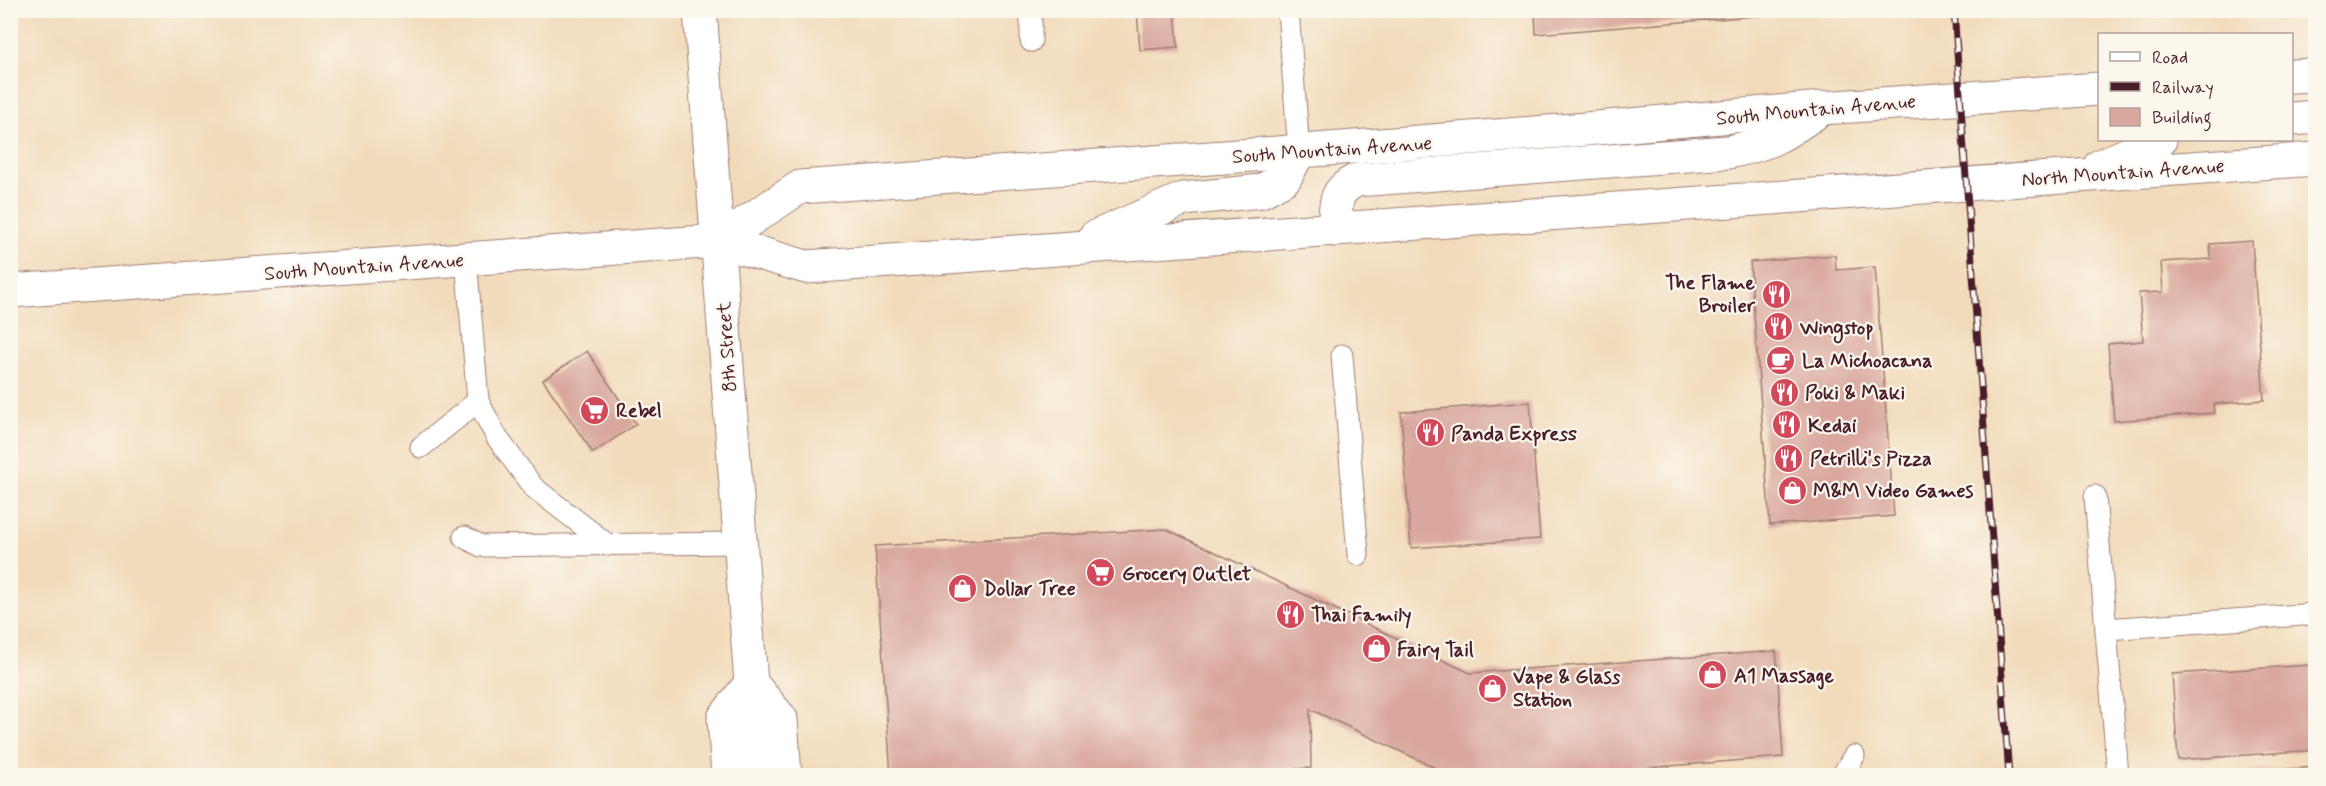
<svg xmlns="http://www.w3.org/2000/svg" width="2326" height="786" font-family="Mynerve,sans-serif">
<rect width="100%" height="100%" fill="#fbf7ec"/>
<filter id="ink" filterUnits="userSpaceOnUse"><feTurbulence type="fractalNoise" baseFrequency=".0167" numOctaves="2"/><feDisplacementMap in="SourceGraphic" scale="12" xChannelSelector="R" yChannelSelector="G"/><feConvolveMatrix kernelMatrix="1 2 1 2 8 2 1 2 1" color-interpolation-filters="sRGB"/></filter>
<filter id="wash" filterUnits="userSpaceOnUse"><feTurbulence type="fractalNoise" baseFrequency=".008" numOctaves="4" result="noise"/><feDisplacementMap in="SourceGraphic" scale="24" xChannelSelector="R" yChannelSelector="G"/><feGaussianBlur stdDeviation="1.35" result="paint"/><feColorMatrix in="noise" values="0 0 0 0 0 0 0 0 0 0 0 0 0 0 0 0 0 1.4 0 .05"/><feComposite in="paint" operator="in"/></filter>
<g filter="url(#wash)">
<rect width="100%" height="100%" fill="#f2dbbb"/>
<g id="blocks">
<g fill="#d9a79d">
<path d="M1137 10H1175L1178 47 1140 50Z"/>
<path d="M1535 10H1765L1766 15 1536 34Z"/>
<path d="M2252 241 2264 400 2213 404 2214 413 2114 421 2108 344 2143 341 2139 293 2163 292 2161 262 2211 259 2210 244Z"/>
<path d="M1835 255 1836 270 1875 267 1894 516 1770 525 1750 262Z"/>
<path d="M587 351 636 424 593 453 543 380Z"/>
<path d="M1530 402 1540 539 1411 548 1401 412Z"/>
<path d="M1166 529 1470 673 1776 651 1783 757 1541 776H1453L1310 709 1311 768 1191 776H891L875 546Z"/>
<path d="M2311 665 2316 750 2178 760 2172 674Z"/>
<path d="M2316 767V776H2217V774Z"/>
</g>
</g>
</g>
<g filter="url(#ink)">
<use href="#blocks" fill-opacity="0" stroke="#9e7d73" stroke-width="1.5"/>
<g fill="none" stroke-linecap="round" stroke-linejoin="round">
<defs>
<g id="lane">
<path d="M1288 10 1299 151"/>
<path d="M1031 41V10"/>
<path d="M466 259 478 401 496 436 533 487 608 545"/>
<path d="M1342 355 1358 555"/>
<path d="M421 447 478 401"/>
<path d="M2095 496 2118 776"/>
<path d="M464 537 481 546 740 543"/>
<path d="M2106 629 2316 614"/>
<path d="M1842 776 1854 756"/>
</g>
<g id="secondary">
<path d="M700 10 751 683 760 776"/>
<path d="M751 683 781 719 785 776"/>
<path d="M728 776 724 718 751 683"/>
</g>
<g id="primary">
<path d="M2292 76 2316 75"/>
<path d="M2292 119 2316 117"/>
<path d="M2100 166 2160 140"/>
<path d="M1335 230C1336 206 1332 191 1357 180L1728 152C1771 144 1786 133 1821 109"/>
<path d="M1095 237 1183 199 1261 191 1285 178 1299 151"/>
<path d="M718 241 800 187 1238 156 1574 130 1822 108 2100 89"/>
<path d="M10 291 718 241 806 267 2316 159"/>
</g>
</defs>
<use href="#lane" stroke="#9e7d73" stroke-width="23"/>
<use href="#secondary" stroke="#9e7d73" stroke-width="35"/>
<use href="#primary" stroke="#9e7d73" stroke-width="35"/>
<use href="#lane" stroke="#fff" stroke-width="21"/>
<use href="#secondary" stroke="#fff" stroke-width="33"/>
<use href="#primary" stroke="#fff" stroke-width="33"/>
<defs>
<path id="rail" d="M1954 10 2009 776"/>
</defs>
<use href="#rail" stroke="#4a1f2b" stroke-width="7"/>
<use href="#rail" stroke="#fbf7ec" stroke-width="4.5" stroke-dasharray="14" stroke-linecap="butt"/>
</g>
</g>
<defs>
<symbol id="restaurant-disc" viewBox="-11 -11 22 22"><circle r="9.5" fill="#d1495b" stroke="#fbf7ec"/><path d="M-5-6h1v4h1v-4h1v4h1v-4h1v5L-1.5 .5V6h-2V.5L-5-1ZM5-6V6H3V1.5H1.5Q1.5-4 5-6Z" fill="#fff"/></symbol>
<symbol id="cafe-disc" viewBox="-11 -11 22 22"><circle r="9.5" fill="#d1495b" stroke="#fbf7ec"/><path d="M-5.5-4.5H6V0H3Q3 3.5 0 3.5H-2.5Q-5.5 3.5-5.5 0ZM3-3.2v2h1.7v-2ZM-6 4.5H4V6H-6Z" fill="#fff"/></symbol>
<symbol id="supermarket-disc" viewBox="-11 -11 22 22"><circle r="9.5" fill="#d1495b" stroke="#fbf7ec"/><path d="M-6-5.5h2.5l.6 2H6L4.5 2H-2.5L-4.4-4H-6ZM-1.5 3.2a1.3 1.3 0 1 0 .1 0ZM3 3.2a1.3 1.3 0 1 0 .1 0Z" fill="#fff"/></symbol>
<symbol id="shop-disc" viewBox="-11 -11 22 22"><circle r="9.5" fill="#d1495b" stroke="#fbf7ec"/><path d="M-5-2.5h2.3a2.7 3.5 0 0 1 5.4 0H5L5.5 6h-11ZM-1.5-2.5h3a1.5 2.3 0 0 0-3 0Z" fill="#fff"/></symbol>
</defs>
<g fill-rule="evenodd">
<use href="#restaurant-disc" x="1760" y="278" width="33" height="33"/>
<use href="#restaurant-disc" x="1762" y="310" width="33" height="33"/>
<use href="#cafe-disc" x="1764" y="344" width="33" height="33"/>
<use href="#restaurant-disc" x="1768" y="376" width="33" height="33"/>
<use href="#supermarket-disc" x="578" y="394" width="33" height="33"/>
<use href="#restaurant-disc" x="1770" y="408" width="33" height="33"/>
<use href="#restaurant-disc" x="1414" y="416" width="33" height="33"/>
<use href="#restaurant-disc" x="1772" y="442" width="33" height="33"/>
<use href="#shop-disc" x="1776" y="474" width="33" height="33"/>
<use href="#supermarket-disc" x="1084" y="556" width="33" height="33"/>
<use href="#shop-disc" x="946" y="572" width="33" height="33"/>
<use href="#restaurant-disc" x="1274" y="598" width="33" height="33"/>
<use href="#shop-disc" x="1360" y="632" width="33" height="33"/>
<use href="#shop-disc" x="1696" y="658" width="33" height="33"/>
<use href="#shop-disc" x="1476" y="672" width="33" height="33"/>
</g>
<g text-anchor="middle" stroke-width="4.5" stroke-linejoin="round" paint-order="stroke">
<g font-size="20" fill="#4a1f2b" stroke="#fbf7ec">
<text transform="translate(1816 109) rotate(-5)" y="7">South Mountain Avenue</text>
<text transform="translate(1332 149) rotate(-4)" y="7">South Mountain Avenue</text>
<text transform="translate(2123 172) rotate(-4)" y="7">North Mountain Avenue</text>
<text transform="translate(364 266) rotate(-4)" y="7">South Mountain Avenue</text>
<text transform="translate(726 347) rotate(-94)" y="7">8th Street</text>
</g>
<g font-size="20" font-weight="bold" fill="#4a1f2b" stroke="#fbf7ec" text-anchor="start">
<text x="1755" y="289" text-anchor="end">The Flame<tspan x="1755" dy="23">Broiler</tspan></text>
<text x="1800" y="334">Wingstop</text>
<text x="1802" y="367">La Michoacana</text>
<text x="1805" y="399">Poki &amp; Maki</text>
<text x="616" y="417">Rebel</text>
<text x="1808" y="432">Kedai</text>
<text x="1451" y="440">Panda Express</text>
<text x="1810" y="465">Petrilli's Pizza</text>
<text x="1813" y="497">M&amp;M Video Games</text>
<text x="1122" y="580">Grocery Outlet</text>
<text x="983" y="595">Dollar Tree</text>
<text x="1311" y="621">Thai Family</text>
<text x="1397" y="656">Fairy Tail</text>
<text x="1734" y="682">A1 Massage</text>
<text x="1513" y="683">Vape &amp; Glass<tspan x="1513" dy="23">Station</tspan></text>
</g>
</g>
<rect width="2326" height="786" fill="none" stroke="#fbf7ec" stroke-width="36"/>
<rect x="2098" y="33" width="195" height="108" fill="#fbf7ec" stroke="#b4a19f" stroke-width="1.5"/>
<rect x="2110" y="52" width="30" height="9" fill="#ffffff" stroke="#b4a19f" stroke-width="1.5"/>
<text x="2152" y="63" font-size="18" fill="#4a1f2b">Road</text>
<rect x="2110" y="82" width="30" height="9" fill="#4a1f2b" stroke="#b4a19f" stroke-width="1.5"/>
<text x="2152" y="93" font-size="18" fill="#4a1f2b">Railway</text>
<rect x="2110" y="108" width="30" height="18" fill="#d9a79d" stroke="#b4a19f" stroke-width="1.5"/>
<text x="2152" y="123" font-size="18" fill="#4a1f2b">Building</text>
</svg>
